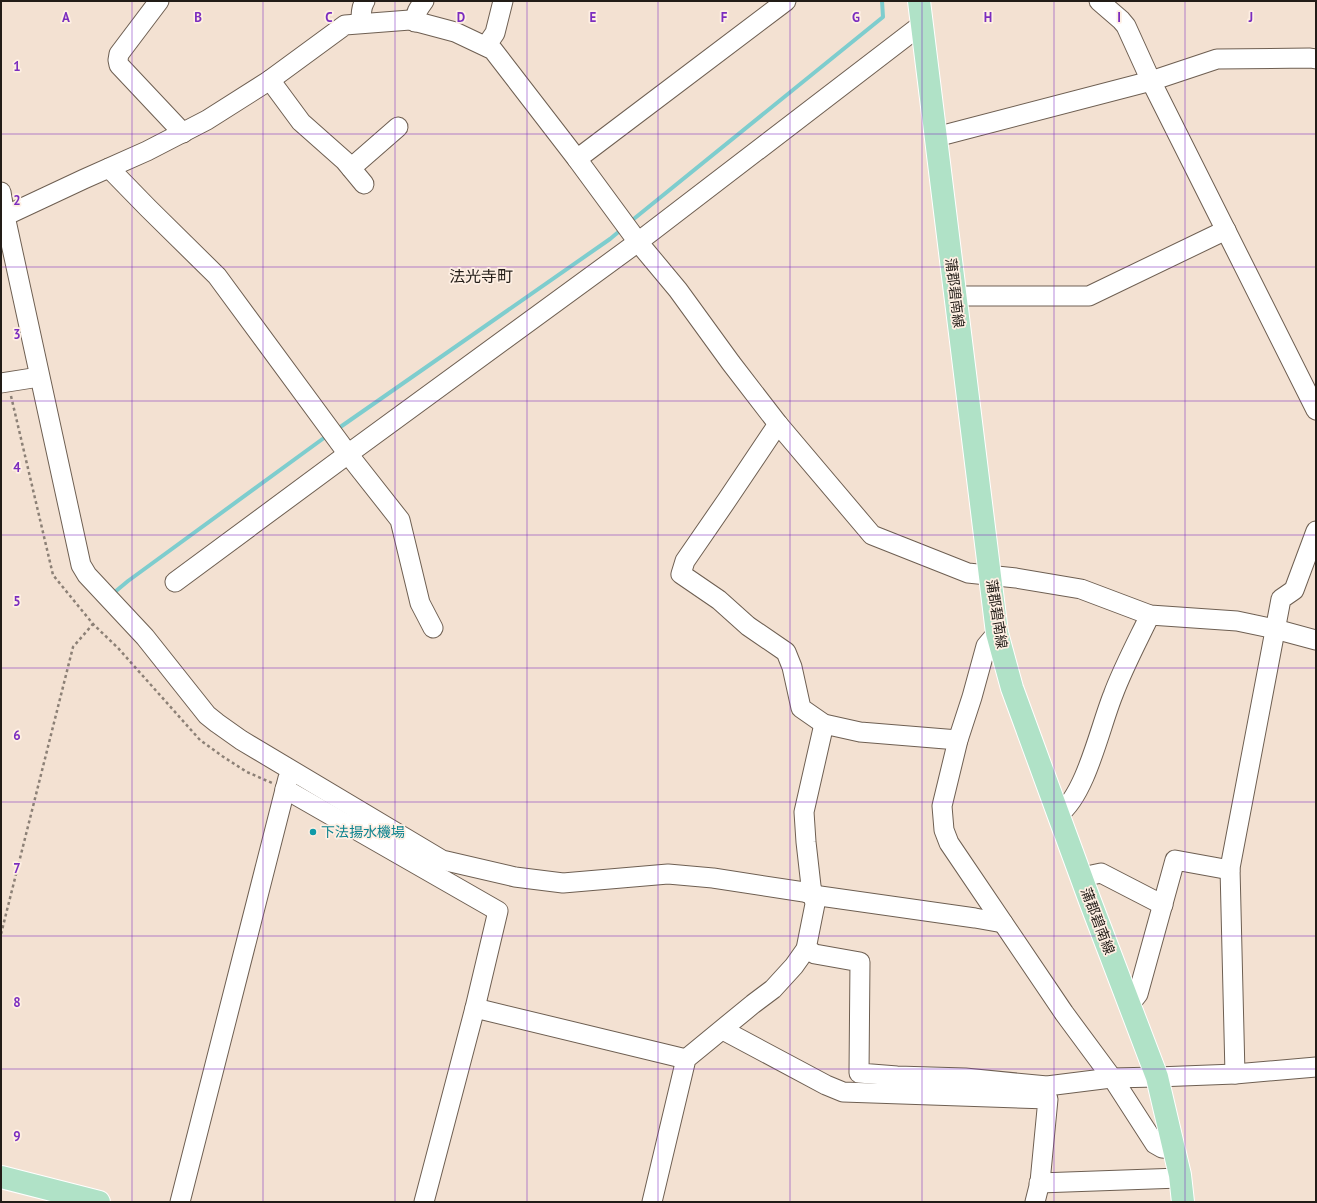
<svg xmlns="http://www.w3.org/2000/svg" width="1317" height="1203" font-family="'PT Sans','Noto Sans JP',sans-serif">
<rect width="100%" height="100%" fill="#f3e1d2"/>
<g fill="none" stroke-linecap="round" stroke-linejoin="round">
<g stroke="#7ecdce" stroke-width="4">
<path d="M630 222 883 17 882 1"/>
<path d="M336 430 610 239 622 229"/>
<path d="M116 591 128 581 328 435"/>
</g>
<defs>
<g id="minor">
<path d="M159 1 119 54 118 60 119 65 183 133"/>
<path d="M1099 1 1121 20 1126 26 1151 81 1316 410"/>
<path d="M415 22C415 13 419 8 424 1"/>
<path d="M361 23C361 15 361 7 365 1"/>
<path d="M486 46 495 33 503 1"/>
<path d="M270 80 301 122 345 161 364 184"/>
<path d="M936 137 1151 81 1217 59 1310 58 1316 59"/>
<path d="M577 159 786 1"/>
<path d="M109 168 148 208 217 276 348 454 400 520 420 603 433 628"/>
<path d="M351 168 398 127"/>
<path d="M1 192 5 216 81 565 87 575 145 637 207 715 217 723 241 740 442 860 515 877 563 883 668 874 713 878 804 892 813 895 975 918 1003 923"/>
<path d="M1 216H5L84 179 147 151 207 120 270 80 345 25 410 20 455 32 493 50 577 159 638 242 678 290 731 363 778 424 872 535 968 573 1016 578 1081 589 1150 615 1237 621 1275 629 1316 640"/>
<path d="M956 296H1089L1226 230"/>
<path d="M1 383 39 377"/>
<path d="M778 424 727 500 685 561 681 574 719 600 748 626 786 652 792 667 801 708 824 724 860 732 958 740"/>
<path d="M175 582 348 454 638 242 921 25"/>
<path d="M997 633 986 646 972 697 958 740 942 806 944 830 949 843 1064 1013 1115 1082 1155 1144 1162 1148 1174 1149"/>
<path d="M285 789 498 911 475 1008 424 1202"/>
<path d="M1059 814C1086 794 1100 727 1113 695 1123 668 1137 642 1150 615"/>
<path d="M1082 877 1101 873 1163 905"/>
<path d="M806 949 815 954 860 962 859 1073 897 1076 965 1078 1047 1086 1111 1078 1157 1077 1235 1074 1316 1067"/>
<path d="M1128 1000 1134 999 1138 994 1175 860 1230 870"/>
<path d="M475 1008 686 1059"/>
<path d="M723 1030 826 1085 843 1092 1048 1099 1040 1182 1035 1202"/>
<path d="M1235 1074 1230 868 1281 599 1294 590 1316 531"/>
<path d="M1039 1183 1180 1178"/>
<path d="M180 1202 288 778"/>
<path d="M652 1202 686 1059 753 1004 773 989 794 966 806 949 815 904 811 886 806 842 804 812 824 724"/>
</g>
<g id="major">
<path d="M919 1 997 633 1012 688 1090 901 1157 1077 1180 1175 1183 1202"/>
<path d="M1 1177 99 1202"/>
</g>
</defs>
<use href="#minor" stroke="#6e5f52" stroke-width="21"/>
<use href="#major" stroke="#fff" stroke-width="24"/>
<g stroke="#8c8076" stroke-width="2.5" stroke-dasharray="3 3" stroke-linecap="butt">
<path d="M11 396 53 575 93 624 118 648 200 740 222 756 247 772 272 783"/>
<path d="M1 934 73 647 93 624"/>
</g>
<use href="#minor" stroke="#fff" stroke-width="19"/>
<use href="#major" stroke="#b0e2c7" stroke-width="22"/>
</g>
<path fill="none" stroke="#7b2cbf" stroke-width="1" stroke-opacity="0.55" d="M132 1V1202M263 1V1202M395 1V1202M527 1V1202M658 1V1202M790 1V1202M922 1V1202M1054 1V1202M1185 1V1202M1 134H1316M1 267H1316M1 401H1316M1 535H1316M1 668H1316M1 802H1316M1 936H1316M1 1069H1316"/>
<circle fill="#0f9aa8" stroke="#feefe3" stroke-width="1.5" cx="313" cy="832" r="4"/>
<g text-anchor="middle" stroke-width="3.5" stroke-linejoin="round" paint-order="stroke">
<g font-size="14" fill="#221c17" stroke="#feefe3">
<text transform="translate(955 293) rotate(83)" y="5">蒲郡碧南線</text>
<text transform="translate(997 614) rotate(81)" y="5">蒲郡碧南線</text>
<text transform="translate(1098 921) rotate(69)" y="5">蒲郡碧南線</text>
</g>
<g font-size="14" fill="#0d838f" stroke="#feefe3" text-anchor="start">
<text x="321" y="837">下法揚水機場</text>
</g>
<g font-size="16" fill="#221c17" stroke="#feefe3">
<text x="481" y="282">法光寺町</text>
</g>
</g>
<g font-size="13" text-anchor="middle" font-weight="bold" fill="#7b2cbf" stroke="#feefe3" stroke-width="3.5" stroke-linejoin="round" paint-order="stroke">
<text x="66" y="22">A</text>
<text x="198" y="22">B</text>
<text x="329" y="22">C</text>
<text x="461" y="22">D</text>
<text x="593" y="22">E</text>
<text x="724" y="22">F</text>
<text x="856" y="22">G</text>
<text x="988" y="22">H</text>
<text x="1119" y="22">I</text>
<text x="1251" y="22">J</text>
<text x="17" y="71">1</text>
<text x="17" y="205">2</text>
<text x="17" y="339">3</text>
<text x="17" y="472">4</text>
<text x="17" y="606">5</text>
<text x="17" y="740">6</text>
<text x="17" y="873">7</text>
<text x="17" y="1007">8</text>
<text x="17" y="1141">9</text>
</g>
<rect width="1317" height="1203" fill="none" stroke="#221c17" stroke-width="4"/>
</svg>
